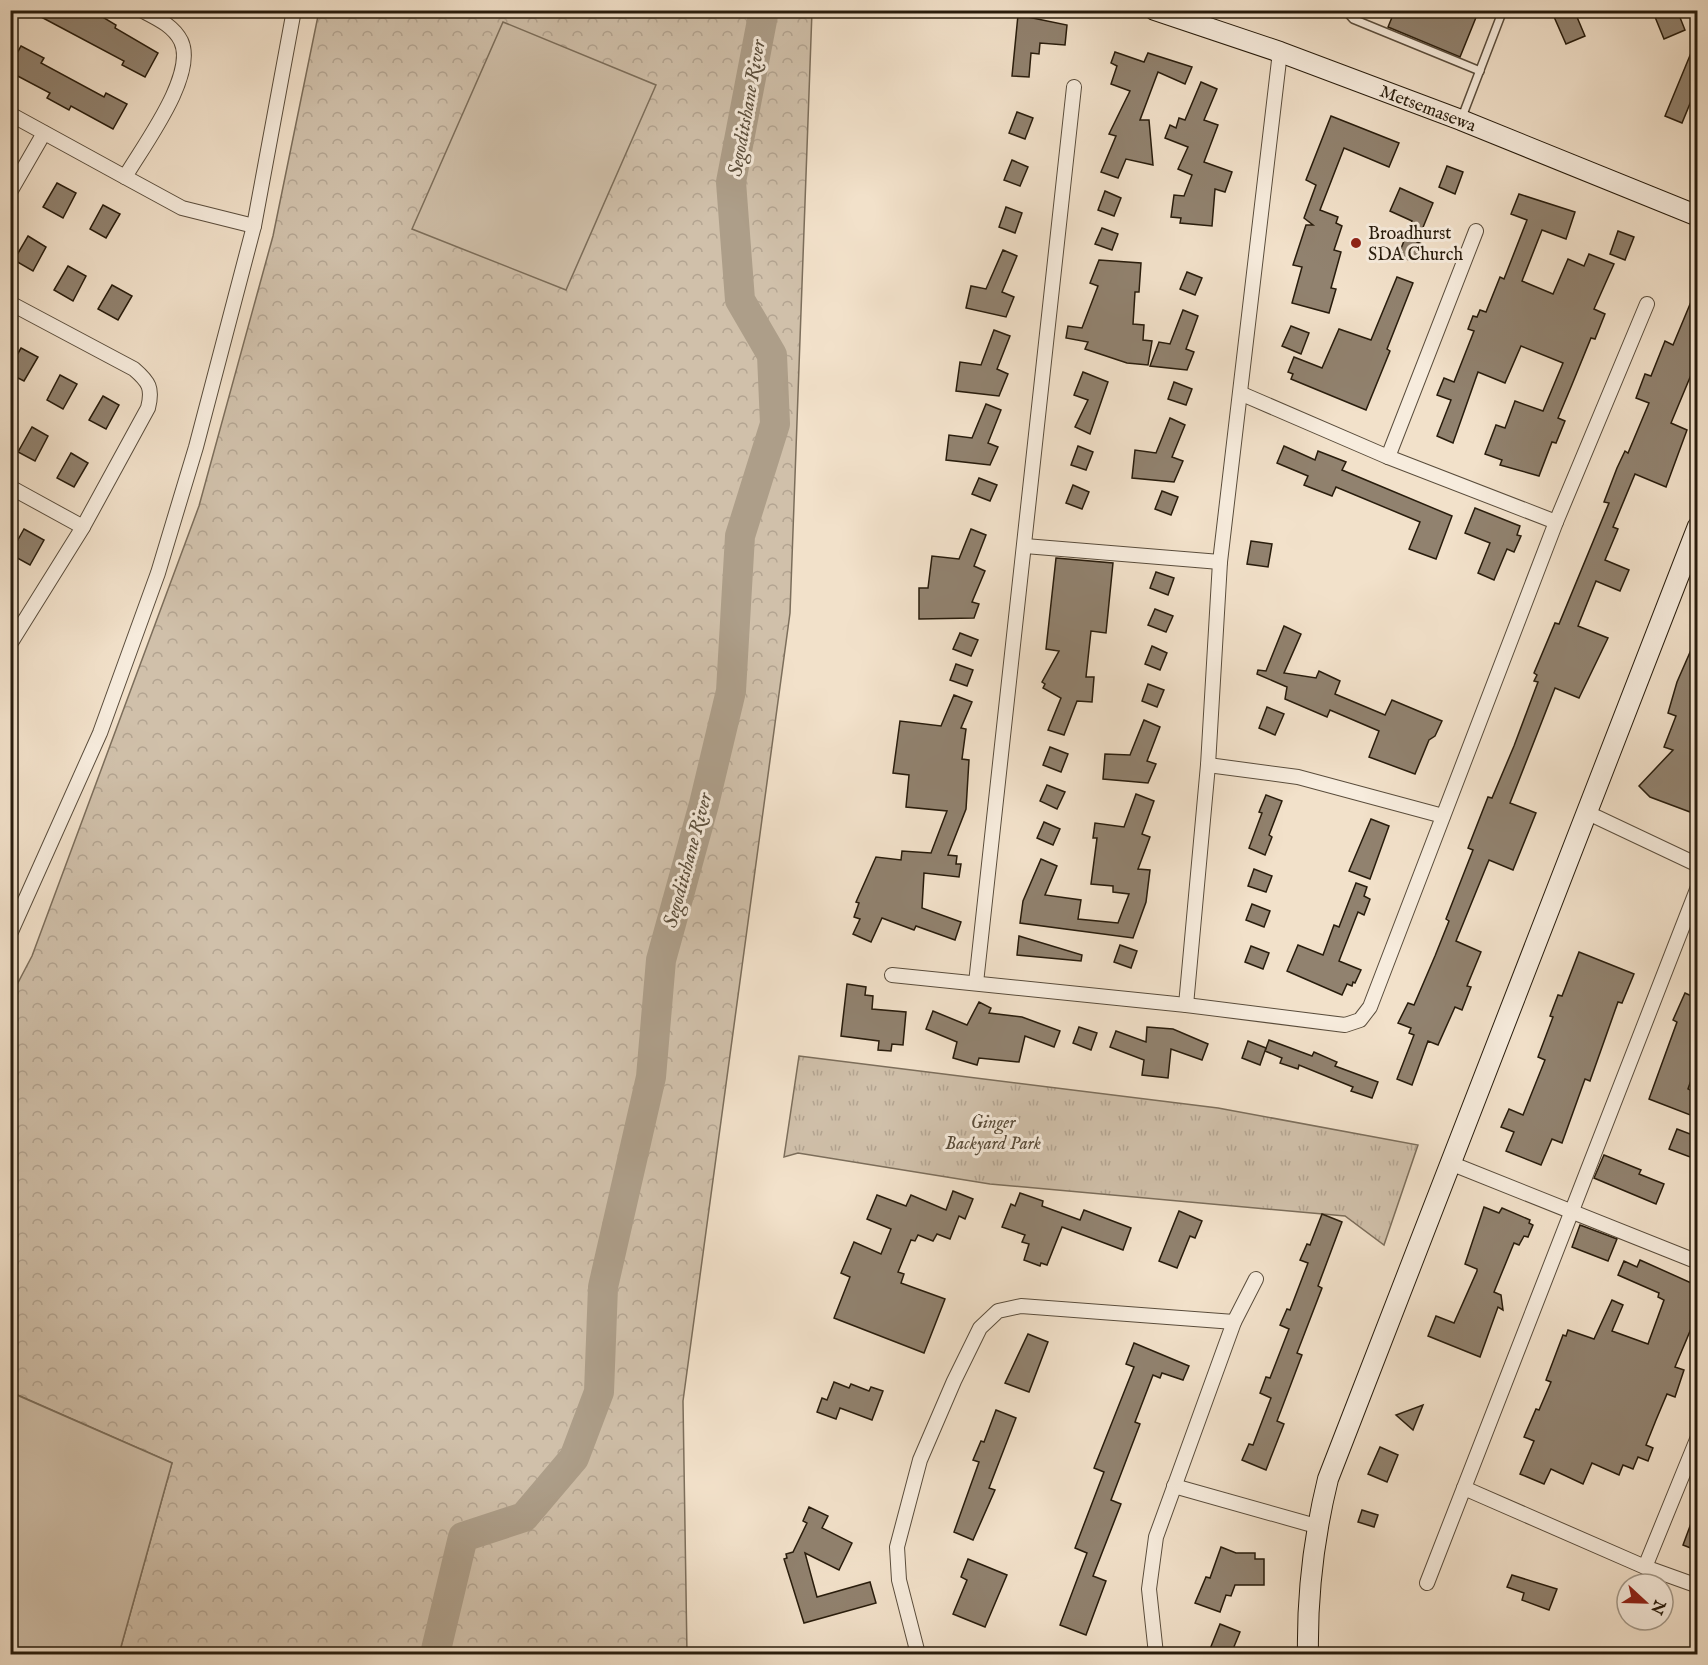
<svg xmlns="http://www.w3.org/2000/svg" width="1708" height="1665" font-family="'IM FELL English',serif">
<defs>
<pattern id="forest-crowns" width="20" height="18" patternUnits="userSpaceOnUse" patternTransform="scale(1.5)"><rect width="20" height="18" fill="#d0c0aa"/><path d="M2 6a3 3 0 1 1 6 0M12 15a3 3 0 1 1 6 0" fill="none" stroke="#b3a491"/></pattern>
<pattern id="park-tufts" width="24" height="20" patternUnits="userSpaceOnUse" patternTransform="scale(1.5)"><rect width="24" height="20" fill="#d0c0aa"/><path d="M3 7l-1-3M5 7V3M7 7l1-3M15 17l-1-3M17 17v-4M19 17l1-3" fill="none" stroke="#b3a491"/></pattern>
</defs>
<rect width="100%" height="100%" fill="#f2e1ca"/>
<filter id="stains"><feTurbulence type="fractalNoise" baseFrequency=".00333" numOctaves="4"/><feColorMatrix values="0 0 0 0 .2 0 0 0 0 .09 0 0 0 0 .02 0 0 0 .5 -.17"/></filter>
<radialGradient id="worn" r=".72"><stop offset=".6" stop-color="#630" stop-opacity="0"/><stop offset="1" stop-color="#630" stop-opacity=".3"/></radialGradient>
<path fill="url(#forest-crowns)" stroke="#7c6e5b" stroke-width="1.5" d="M319 11H812L790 613 683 1401 687 1654H119L172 1463 11 1392 10 998 32 956 199 506 273 236Z"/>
<path fill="url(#park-tufts)" stroke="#7c6e5b" stroke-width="1.5" d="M799 1056 1218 1108 1418 1145 1384 1245 1345 1216 990 1184 798 1153 784 1157Z"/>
<g fill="#d0c0aa" stroke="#7c6e5b" stroke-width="1.5">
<path d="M503 22 656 85 566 290 412 229Z"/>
<path d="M10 1392 172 1463 119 1654H11Z"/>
</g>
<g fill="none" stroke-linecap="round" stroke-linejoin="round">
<path stroke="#ad9e89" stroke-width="30" d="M435 1654 463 1537 524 1517 574 1458 599 1392 603 1287 651 1077 661 960 704 804 731 691 740 536 775 424 772 355 740 300 731 182 764 10"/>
</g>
<g fill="#91826f" stroke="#281c0c" stroke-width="1.5">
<path d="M28 10H91L116 25 115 28 158 53 145 77 122 65 124 61Z"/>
<path d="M1395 10H1479L1460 57 1388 27Z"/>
<path d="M1551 10H1574L1585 36 1566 44Z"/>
<path d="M1671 10H1677L1685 30 1664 39 1655 17Z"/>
<path d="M1018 15 1067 25 1065 45 1040 43 1039 54 1031 53 1029 77 1012 76Z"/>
<path d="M1698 36V84L1682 123 1665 116Z"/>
<path d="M21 46 44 58 41 63 104 97 106 93 127 104 113 129 71 106 69 110 47 98 50 93 10 72V66Z"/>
<path d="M1115 52 1144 62 1148 53 1192 67 1185 84 1158 72 1140 120H1149L1153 165 1126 159 1118 178 1101 172 1116 136 1109 134 1130 91 1111 84 1117 66 1111 63Z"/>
<path d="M1201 82 1217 89 1204 120 1218 125 1204 162 1232 172 1225 192 1215 189 1212 226 1180 223 1181 218 1171 217 1174 195 1184 196 1192 175 1178 169 1188 147 1165 138 1170 125 1176 128 1179 118 1185 120Z"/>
<path d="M1017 112 1033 118 1025 139 1009 133Z"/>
<path d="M1331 116 1399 143 1389 167 1344 148 1320 210 1338 217 1336 223 1342 226 1334 250 1341 252 1331 288 1336 289 1329 313 1292 303 1302 267 1293 265 1306 225H1313L1304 218 1316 185 1306 180Z"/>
<path d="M1012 160 1028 167 1020 186 1004 180Z"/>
<path d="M1447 166 1463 172 1455 194 1439 187Z"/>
<path d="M57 183 76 193 63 218 43 207Z"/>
<path d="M1400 188 1433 203 1417 242 1422 244 1415 262 1398 256 1412 221 1390 211Z"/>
<path d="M1105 191 1121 198 1114 216 1098 210Z"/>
<path d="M1519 194 1575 212 1566 239 1542 230 1522 281 1553 294 1568 259 1584 266 1589 254 1614 264 1594 309 1605 314 1595 339 1591 338 1571 387 1558 418 1565 421 1556 443 1552 442 1539 476 1500 465 1502 460 1485 454 1496 425 1505 428 1515 401 1543 411 1563 363 1521 346 1505 383 1478 372 1453 443 1437 436 1451 400 1437 395 1444 378 1454 382 1474 331 1468 329 1473 316 1477 317 1480 310 1486 312 1500 277 1504 279 1527 220 1511 214Z"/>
<path d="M103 205 120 214 106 238 90 229Z"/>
<path d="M1006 207 1022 213 1015 233 999 227Z"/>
<path d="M1102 228 1118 234 1112 250 1095 244Z"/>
<path d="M1618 231 1634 237 1625 260 1610 254Z"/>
<path d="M28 236 46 247 33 271 14 260Z"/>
<path d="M1003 250 1017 256 1002 292 1014 297 1006 317 966 308 971 286 986 289Z"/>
<path d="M1099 260 1141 263 1139 292H1135L1133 324 1144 325 1143 340 1152 341 1148 365 1127 363 1085 349 1088 342 1066 338 1068 326 1082 328 1098 286 1090 283Z"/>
<path d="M68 266 86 276 73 301 54 290Z"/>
<path d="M1187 272 1202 278 1195 295 1180 289Z"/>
<path d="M1397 277 1413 283 1387 349 1390 351 1366 410 1291 379 1293 374 1288 372 1294 357 1322 368 1339 329 1371 340Z"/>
<path d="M112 285 132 296 118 320 98 309Z"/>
<path d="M1698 285V331L1691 348 1698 351V378L1691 375 1671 423 1687 430 1666 487 1635 474 1613 527 1618 529 1605 560 1629 570 1620 591 1596 581 1578 626 1608 638 1579 698 1555 688 1510 803 1536 813 1513 870 1489 860 1456 941 1481 952 1467 986 1471 987 1462 1010 1455 1007 1438 1045 1428 1041 1412 1085 1397 1079 1414 1035 1409 1033 1411 1028 1398 1023 1408 1003 1414 1005 1435 956 1449 921 1446 919 1473 850 1468 848 1488 797 1492 798 1514 746 1538 682 1534 681 1537 675 1534 673 1555 623 1559 624 1609 503 1604 502 1617 468 1625 451 1628 453 1649 403 1636 398 1645 374 1651 376 1665 341 1673 345Z"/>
<path d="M1183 310 1198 316 1186 349 1194 352 1187 370 1150 366 1159 342 1170 344Z"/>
<path d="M1291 326 1309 333 1301 354 1282 346Z"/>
<path d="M994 330 1010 336 997 369 1008 374 999 396 956 391 960 362 981 365Z"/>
<path d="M21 348 38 357 24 381 10 374V367Z"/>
<path d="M1083 372 1108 382 1090 434 1075 427 1088 400 1074 395Z"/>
<path d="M60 375 77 384 63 409 47 400Z"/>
<path d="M1174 382 1192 389 1186 405 1168 399Z"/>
<path d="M103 396 119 405 106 429 89 420Z"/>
<path d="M986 404 1001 410 988 443 998 447 990 465 946 460 949 435 972 438Z"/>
<path d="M1170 418 1185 425 1172 457 1183 461 1174 482 1132 478 1135 450 1156 453Z"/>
<path d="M32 427 48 436 35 461 18 452Z"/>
<path d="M1078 446 1093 452 1086 470 1071 465Z"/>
<path d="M1284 446 1315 460 1318 451 1346 462 1342 470 1452 516 1436 559 1409 549 1420 522 1336 487 1332 496 1304 485 1308 476 1277 463Z"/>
<path d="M71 453 88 463 74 487 57 478Z"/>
<path d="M979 478 997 485 990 501 972 494Z"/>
<path d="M1073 485 1089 492 1082 509 1066 503Z"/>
<path d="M1162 491 1178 497 1171 515 1155 509Z"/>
<path d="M1475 508 1520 526 1517 535 1521 536 1514 552 1507 549 1494 580 1478 573 1490 543 1465 533Z"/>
<path d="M24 529 44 540 30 565 10 554Z"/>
<path d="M971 529 986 535 974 566 985 571 972 602 979 604 974 618 919 619V588H928L932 556 959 559Z"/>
<path d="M1251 541 1272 544 1268 567 1247 564Z"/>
<path d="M1056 558 1113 563 1106 633 1091 631 1086 677H1094L1092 702 1077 701 1064 735 1048 730 1061 698 1043 688 1045 684 1042 682 1059 651 1046 649Z"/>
<path d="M1156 572 1174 578 1168 595 1150 588Z"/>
<path d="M1155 609 1173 616 1166 632 1148 625Z"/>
<path d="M1284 626 1301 634 1284 673 1316 678 1319 671 1340 681 1335 694 1385 715 1392 700 1442 721 1435 736 1429 740 1415 774 1369 757 1379 731 1330 710 1327 717 1285 699 1287 687 1257 674 1258 670 1266 671Z"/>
<path d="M960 633 978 640 971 656 953 649Z"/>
<path d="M1698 634V716L1691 733 1698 735V794L1690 812 1650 797 1639 786 1673 750 1664 747 1676 716 1668 713 1677 682Z"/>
<path d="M1152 646 1167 653 1160 670 1145 664Z"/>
<path d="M956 664 973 670 967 686 950 680Z"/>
<path d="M1148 684 1164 690 1157 707 1142 701Z"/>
<path d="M954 695 972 702 961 728 966 729 962 759 969 760 966 809 948 855 957 856 956 864H961L959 877 924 873 922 908 961 922 955 940 916 926 914 930 882 918 871 942 853 934 860 919 854 917 859 903 856 902 876 857 901 860 902 851 931 853 947 811 906 807 909 775 893 773 900 721 941 726Z"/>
<path d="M1267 707 1284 714 1275 735 1259 728Z"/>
<path d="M1144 720 1160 727 1147 761 1156 764 1148 783 1103 779 1105 754 1130 755Z"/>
<path d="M1050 747 1068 754 1061 772 1043 765Z"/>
<path d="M1047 785 1065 792 1057 809 1040 801Z"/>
<path d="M1136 794 1154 801 1142 834 1150 837 1138 869 1150 870 1146 902 1133 938 1020 923 1023 901 1041 859 1057 866 1045 895 1081 900 1078 919 1118 923 1129 894 1113 892V886L1091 884 1097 838H1093L1095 823 1124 827Z"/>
<path d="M1266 795 1282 801 1269 835 1272 837 1265 855 1249 848 1262 813 1259 812Z"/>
<path d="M1371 819 1389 826 1370 879 1349 871Z"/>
<path d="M1044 822 1060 829 1053 845 1037 838Z"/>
<path d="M1254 869 1272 876 1266 892 1248 886Z"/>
<path d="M1356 883 1367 887 1364 896 1370 899 1364 915 1358 912 1339 961 1361 970 1355 983 1353 982 1352 986 1347 984 1342 995 1287 971 1298 945 1323 955 1334 925 1339 927Z"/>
<path d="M1252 904 1270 911 1264 927 1246 920Z"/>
<path d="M1019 936 1082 955 1081 961 1017 955Z"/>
<path d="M1120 945 1137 951 1131 968 1114 962Z"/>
<path d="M1251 946 1269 953 1263 969 1245 962Z"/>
<path d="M1579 952 1634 974 1622 1003 1618 1002 1590 1081 1585 1079 1562 1143 1552 1139 1541 1165 1506 1151 1514 1132 1501 1127 1509 1109 1523 1115 1545 1060 1538 1057 1553 1017 1550 1016 1558 995 1562 996Z"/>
<path d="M847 984 866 987 865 995 873 996 872 1009 906 1012 903 1045 892 1044 891 1051 878 1050 879 1041 841 1036Z"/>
<path d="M1685 993 1698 999V1061L1688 1089 1698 1094V1118L1649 1099 1677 1022 1673 1020Z"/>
<path d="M979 1002 991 1008 989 1013 1022 1017 1060 1031 1054 1047 1025 1036 1019 1062 979 1058 977 1065 953 1058 957 1042 926 1029 933 1011 967 1025Z"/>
<path d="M1079 1027 1097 1033 1091 1050 1073 1043Z"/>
<path d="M1147 1027 1173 1029 1208 1044 1202 1060 1171 1049 1168 1078 1142 1075 1144 1060 1110 1047 1116 1031 1146 1042Z"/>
<path d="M1269 1040 1312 1056 1314 1052 1337 1062 1335 1066 1378 1082 1372 1098 1351 1091 1353 1087 1299 1065 1298 1069 1280 1063 1282 1058 1265 1051Z"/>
<path d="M1248 1041 1266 1048 1260 1065 1242 1058Z"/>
<path d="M1677 1129 1698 1137V1160L1669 1149Z"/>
<path d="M1604 1155 1641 1170 1639 1174 1664 1184 1656 1204 1594 1178Z"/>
<path d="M953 1191 973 1199 965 1219 959 1216 950 1239 937 1234 933 1241 918 1235 915 1241 911 1240 898 1272 904 1274 901 1283 945 1299 924 1353 834 1318 850 1277 841 1273 854 1242 881 1254 891 1229 867 1219 877 1195 906 1206 911 1195 946 1210Z"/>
<path d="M1020 1193 1043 1201 1042 1206 1080 1220 1084 1210 1131 1228 1123 1250 1062 1227 1047 1265 1041 1263 1040 1266 1024 1260 1029 1244 1022 1242 1025 1235 1002 1227 1011 1204 1015 1206Z"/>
<path d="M1484 1207 1499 1213 1502 1208 1530 1220 1529 1223 1533 1225 1528 1237 1524 1236 1519 1245 1514 1243 1494 1292 1501 1295 1503 1310 1498 1307 1480 1357 1428 1336 1436 1316 1454 1323 1477 1271V1269L1465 1264Z"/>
<path d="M1179 1211 1202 1221 1195 1238 1190 1236 1177 1268 1159 1261Z"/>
<path d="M1322 1214 1342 1222 1318 1286 1322 1288 1297 1353 1302 1355 1277 1421 1284 1424 1266 1470 1242 1460 1249 1444 1253 1445 1271 1398 1260 1393 1266 1377 1270 1378 1289 1329 1280 1325 1287 1309 1290 1310 1308 1263 1300 1260 1307 1244 1310 1245Z"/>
<path d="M1580 1225 1617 1239 1608 1261 1572 1247Z"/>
<path d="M1640 1260 1698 1286V1312L1675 1367 1684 1370 1675 1397 1667 1394 1656 1420 1646 1445 1653 1448 1648 1461 1638 1457 1633 1469 1623 1465 1619 1475 1592 1463 1583 1484 1551 1469 1544 1484 1520 1474 1534 1441 1524 1437 1536 1409 1539 1410 1551 1382 1546 1380 1563 1335 1566 1336 1568 1330 1594 1339 1612 1300 1623 1305 1612 1331 1648 1344 1664 1300 1658 1297 1659 1293 1618 1275 1624 1261 1637 1267Z"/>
<path d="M1028 1334 1048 1342 1029 1392 1005 1383Z"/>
<path d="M1134 1343 1189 1366 1183 1380 1162 1373 1160 1378 1153 1375 1135 1422 1140 1424 1111 1500 1121 1504 1093 1576 1106 1581 1086 1635 1060 1625 1087 1553 1075 1548 1104 1472 1094 1468 1134 1367 1126 1364Z"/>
<path d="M834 1382 849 1388 851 1384 869 1391 871 1387 883 1391 872 1420 840 1408 836 1419 817 1412 822 1398 827 1400Z"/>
<path d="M1423 1405 1413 1430 1396 1415Z"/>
<path d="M996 1410 1016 1418 989 1488 995 1490 973 1540 954 1532 979 1462 973 1460 981 1441 984 1442Z"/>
<path d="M1380 1447 1398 1455 1387 1482 1368 1474Z"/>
<path d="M809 1507 828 1516 822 1528 852 1543 839 1570 805 1553 817 1597 870 1582 876 1603 804 1623 784 1559 787 1558 786 1554 793 1552 807 1523 803 1521Z"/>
<path d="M1362 1510 1378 1515 1374 1527 1358 1522Z"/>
<path d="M1696 1510H1698V1551L1683 1545Z"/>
<path d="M1221 1547 1236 1553H1255V1559H1264V1585H1235L1231 1596 1226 1595 1220 1612 1195 1603 1206 1577 1210 1578Z"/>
<path d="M968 1559 1007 1575 985 1627 953 1614 967 1580 961 1577Z"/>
<path d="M1512 1575 1557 1589 1549 1610 1522 1600 1524 1593 1507 1587Z"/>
<path d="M1220 1624 1240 1632 1231 1654H1208Z"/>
</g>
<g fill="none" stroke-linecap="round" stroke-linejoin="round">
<defs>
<g id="lane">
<path d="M1345 10 1353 19 1480 71"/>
<path d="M1462 117 1503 10"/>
</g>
<g id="street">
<path d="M10 114 125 177C143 146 197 75 181 41 173 25 156 18 141 10"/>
<path d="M125 177 182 208 254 226"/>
<path d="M10 192 44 133"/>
<path d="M10 303 134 369C149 382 153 388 148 408L83 527 10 644"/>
<path d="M1242 394 1388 457 1556 522"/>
<path d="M1388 457 1476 231"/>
<path d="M10 487 83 527"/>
<path d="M1025 546 1220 562"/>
<path d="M1208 765 1298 777 1443 816"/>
<path d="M1588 813 1698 865"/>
<path d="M10 934 100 733 158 573 196 447 254 226 294 10"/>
<path d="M892 975 1186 1005 1345 1025 1360 1020 1370 1007 1556 522 1647 304"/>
<path d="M976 983 1074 87"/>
<path d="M1186 1005 1208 765 1220 562 1280 52"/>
<path d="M1450 1163 1698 1262"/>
<path d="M1174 1486 1316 1526"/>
<path d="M1464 1488 1645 1567 1698 1586"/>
<path d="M1645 1567 1698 1437"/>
<path d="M1427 1583 1698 887"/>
<path d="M918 1654 899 1580 897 1547 920 1460 954 1381 980 1328 998 1311 1021 1306 1234 1322"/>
<path d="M1156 1654 1149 1589 1156 1537 1234 1322 1256 1279"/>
</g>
<g id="secondary">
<path d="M1155 10 1280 52 1461 120 1698 216"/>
<path d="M1308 1654C1307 1595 1314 1536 1328 1479L1698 526"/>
</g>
</defs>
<use href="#lane" stroke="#5a4d3c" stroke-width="10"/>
<use href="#street" stroke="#5a4d3c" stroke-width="16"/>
<use href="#secondary" stroke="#281c0c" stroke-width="22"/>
<use href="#lane" stroke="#f7ecdd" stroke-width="7"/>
<use href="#street" stroke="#f7ecdd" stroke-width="14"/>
<use href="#secondary" stroke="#f7ecdd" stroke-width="20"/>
</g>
<circle fill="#8f2418" stroke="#f7ecdd" stroke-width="2" cx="1356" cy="243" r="6"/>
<g text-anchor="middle" stroke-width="6" stroke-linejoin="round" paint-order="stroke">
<g font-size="18" fill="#281c0c" stroke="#f7ecdd">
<text transform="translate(1428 108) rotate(21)" y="6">Metsemasewa</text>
</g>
<g font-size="18" fill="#281c0c" stroke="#f7ecdd" text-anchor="start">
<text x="1368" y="239">Broadhurst<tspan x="1368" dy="21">SDA Church</tspan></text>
</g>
<g font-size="18" font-style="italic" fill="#5a4d3b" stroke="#f7ecdd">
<text x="993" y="1128">Ginger<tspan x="993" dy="21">Backyard Park</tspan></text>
</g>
<g font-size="20" font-style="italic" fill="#5d503e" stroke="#f7ecdd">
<text transform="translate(746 108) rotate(-80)" y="7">Segoditshane River</text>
<text transform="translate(687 860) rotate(-75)" y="7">Segoditshane River</text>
</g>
</g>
<rect width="1708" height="1665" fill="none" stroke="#f2e1ca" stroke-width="36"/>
<rect x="12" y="12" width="1684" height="1641" fill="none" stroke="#281c0c" stroke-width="3"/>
<rect x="18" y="18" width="1672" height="1629" fill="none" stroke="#281c0c" stroke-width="1.5"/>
<g transform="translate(1645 1602) rotate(112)"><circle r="28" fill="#f7ecdd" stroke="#a49989" stroke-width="1.5"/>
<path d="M0-4.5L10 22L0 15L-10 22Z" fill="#8f2418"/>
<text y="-9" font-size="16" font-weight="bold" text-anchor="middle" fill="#281c0c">N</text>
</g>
<rect width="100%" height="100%" filter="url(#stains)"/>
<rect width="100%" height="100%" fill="url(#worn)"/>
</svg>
